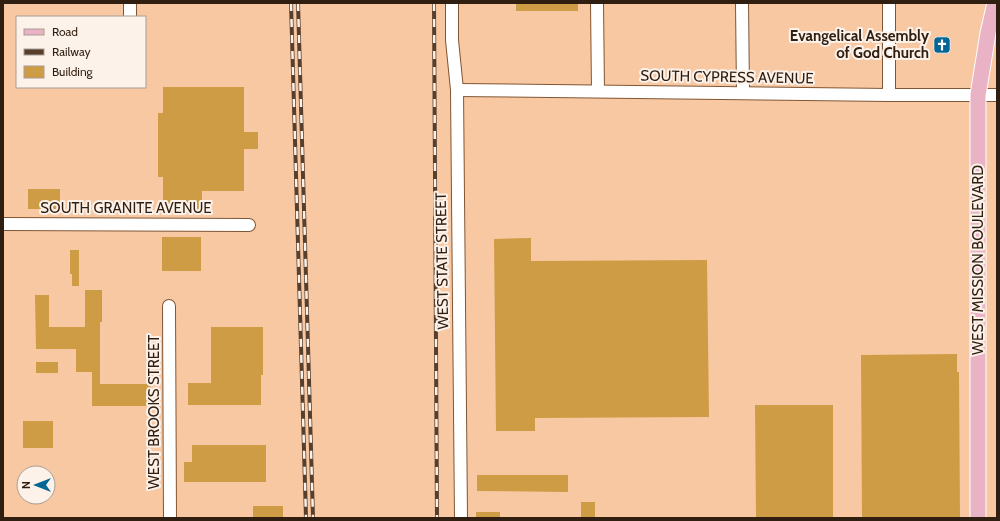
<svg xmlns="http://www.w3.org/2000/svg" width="1000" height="521" font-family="Cabin,sans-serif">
<rect width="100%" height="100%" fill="#f8c8a3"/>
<g fill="#ce9c44">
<rect x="516" y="3" width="62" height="8"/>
<path d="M163 87H244V132H258V149H244V191H202V209H163V177H158V113H163Z"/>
<rect x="28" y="189" width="32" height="20"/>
<rect x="162" y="237" width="39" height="34"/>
<path d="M531 238V261L707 260 709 417 535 418V431H496L494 239Z"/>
<path d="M70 250H79V286H72V274H70Z"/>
<path d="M85 290H102V322H100V384H151V406H92V372H76V349H36L35 295H49V327H85Z"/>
<path d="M211 327H263V375H261V405H188V383H211Z"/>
<path d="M957 354V372H959L960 518H862L861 355Z"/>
<rect x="36" y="362" width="22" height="11"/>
<path d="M755 405H833V518H756Z"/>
<rect x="23" y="421" width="30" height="27"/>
<path d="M192 445H266V482H184V462H192Z"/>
<path d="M477 475H568V492L477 491Z"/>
<rect x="581" y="502" width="14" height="16"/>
<rect x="253" y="506" width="30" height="12"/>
<rect x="476" y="512" width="24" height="6"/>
</g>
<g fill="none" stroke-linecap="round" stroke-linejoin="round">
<defs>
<g id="minor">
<path d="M130 3V17"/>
<path d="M452 3V40L457 90 461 518"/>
<path d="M597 3 598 91"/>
<path d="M742 3 743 93"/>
<path d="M889 3V95"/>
<path d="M457 90 889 95H997"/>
<path d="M3 224 249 225"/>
<path d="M169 306 170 518"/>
</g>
<path id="major" d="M978 518V95L988 33 995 3"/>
</defs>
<use href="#minor" stroke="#805634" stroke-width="14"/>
<use href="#major" stroke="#fff" stroke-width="17"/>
<use href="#minor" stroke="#fff" stroke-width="12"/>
<use href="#major" stroke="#e9b3c5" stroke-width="15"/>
<defs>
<g id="rail">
<path d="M291 3 306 518"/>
<path d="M298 3 313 518"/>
<path d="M434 3 437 518"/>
</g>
</defs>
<use href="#rail" stroke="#573f2c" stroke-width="4"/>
<use href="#rail" stroke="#fcf2ea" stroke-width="2.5" stroke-dasharray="8" stroke-linecap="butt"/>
</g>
<defs>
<symbol id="church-square" viewBox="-11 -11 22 22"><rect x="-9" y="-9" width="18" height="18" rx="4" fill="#046695" stroke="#fcf2ea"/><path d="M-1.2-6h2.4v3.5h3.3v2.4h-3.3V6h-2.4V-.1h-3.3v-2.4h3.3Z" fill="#fff"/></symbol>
</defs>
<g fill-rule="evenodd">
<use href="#church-square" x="932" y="35" width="20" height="20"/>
</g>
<g text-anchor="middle" stroke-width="4" stroke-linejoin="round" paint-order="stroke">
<g font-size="15" font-weight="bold" fill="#301e10" stroke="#fcf2ea" text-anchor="end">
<text x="929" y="41">Evangelical Assembly<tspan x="929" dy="17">of God Church</tspan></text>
</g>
<g font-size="15" fill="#301e10" stroke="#fcf2ea">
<text transform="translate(727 77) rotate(1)" y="5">SOUTH CYPRESS AVENUE</text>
<text x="126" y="213">SOUTH GRANITE AVENUE</text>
<text transform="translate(978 260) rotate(-90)" y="5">WEST MISSION BOULEVARD</text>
<text transform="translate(442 261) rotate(-91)" y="5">WEST STATE STREET</text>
<text transform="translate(154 412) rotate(-90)" y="5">WEST BROOKS STREET</text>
</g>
</g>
<rect width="1000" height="521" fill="none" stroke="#301e10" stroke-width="8"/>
<rect x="16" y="16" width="130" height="72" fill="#fcf2ea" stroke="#aa9d93"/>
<rect x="24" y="29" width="20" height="6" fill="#e9b3c5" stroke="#aa9d93"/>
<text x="52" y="36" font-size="12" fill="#301e10">Road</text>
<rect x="24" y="49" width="20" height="6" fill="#573f2c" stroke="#aa9d93"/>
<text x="52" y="56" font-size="12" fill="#301e10">Railway</text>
<rect x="24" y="66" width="20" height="12" fill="#ce9c44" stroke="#aa9d93"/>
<text x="52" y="76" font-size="12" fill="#301e10">Building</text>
<g transform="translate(36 485) rotate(270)"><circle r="19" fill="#fcf2ea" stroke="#aa9d93"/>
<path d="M0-3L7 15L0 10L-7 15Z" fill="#046695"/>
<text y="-6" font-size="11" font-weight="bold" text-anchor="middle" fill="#301e10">N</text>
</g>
</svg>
